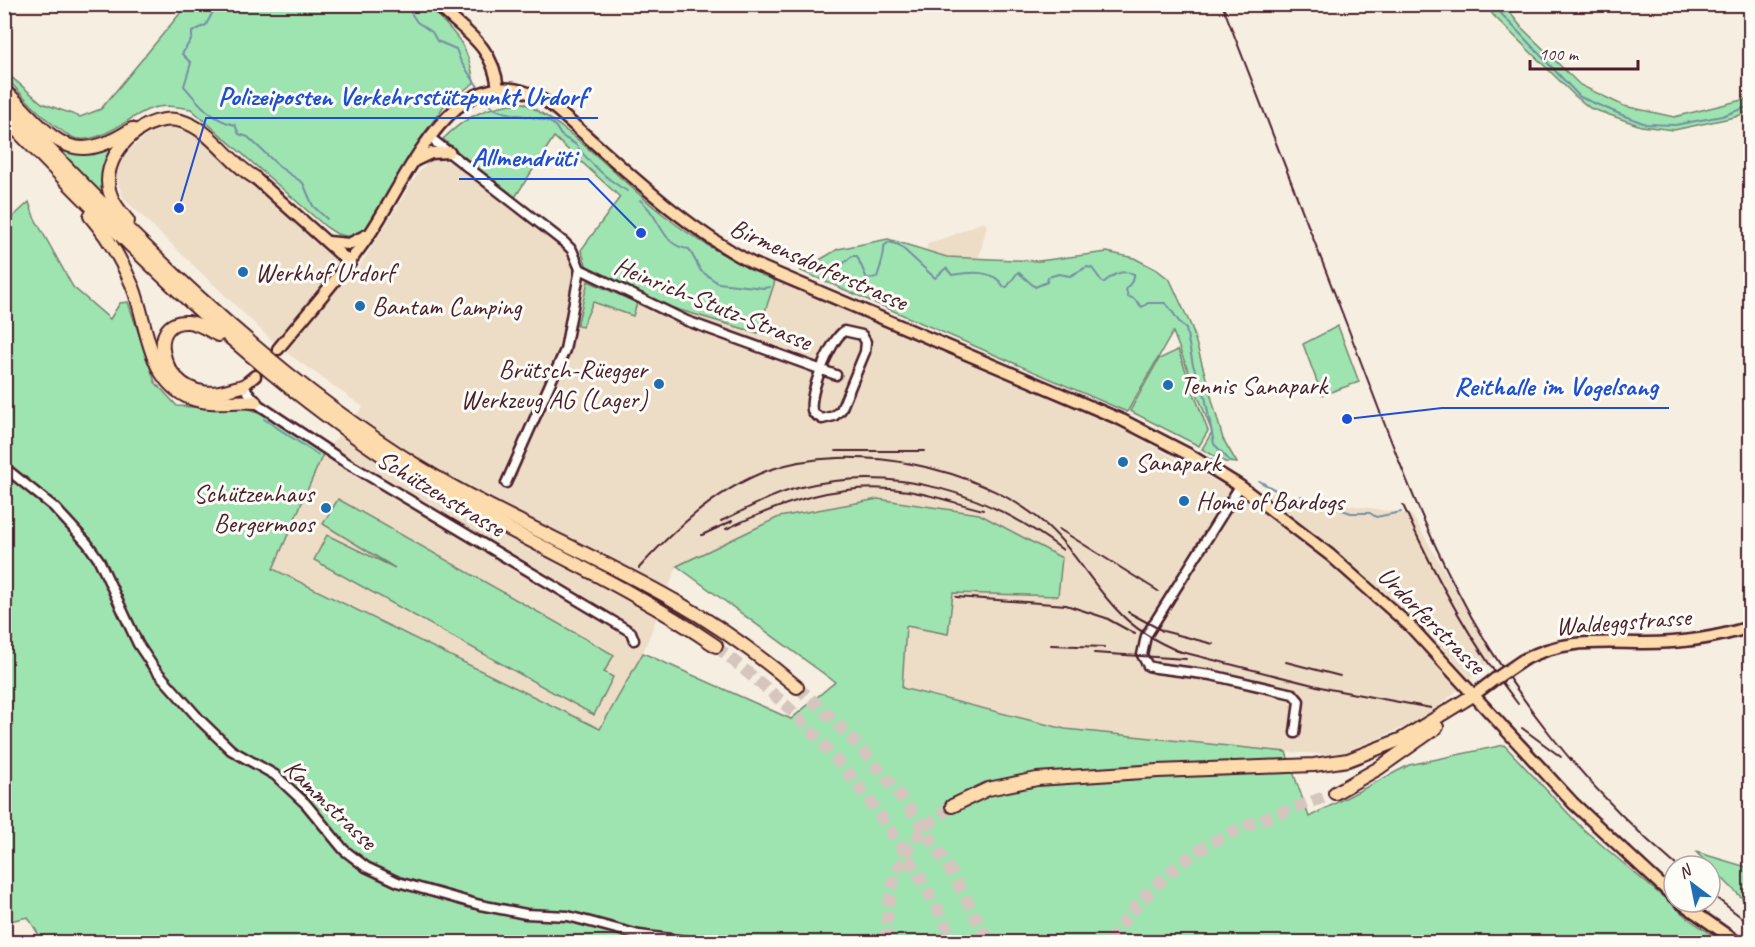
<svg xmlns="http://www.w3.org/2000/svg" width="1755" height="947" font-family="Caveat,sans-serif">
<rect width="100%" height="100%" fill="#f6eee1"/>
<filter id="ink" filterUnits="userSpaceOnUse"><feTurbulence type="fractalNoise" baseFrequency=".0167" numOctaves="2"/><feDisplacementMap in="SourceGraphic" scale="12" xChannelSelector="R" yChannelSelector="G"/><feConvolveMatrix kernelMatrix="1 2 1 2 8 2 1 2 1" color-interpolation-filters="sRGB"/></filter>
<g filter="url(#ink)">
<g fill="#edddc7">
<path d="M180 124 195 131 356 272 418 173 428 162 439 158 452 163 587 267 649 301 757 333 775 281 1123 429 1221 484 1412 515 1495 657 1427 717 1340 755 1286 752 1065 729 902 688 906 626 953 593 1058 596 677 566 643 653 601 729 273 569 323 454 363 407 280 348 123 198 116 177 118 166 130 149 149 133 167 125Z"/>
<path d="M983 222 987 225 979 257H948L926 249 928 243 948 237Z"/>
</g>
<g fill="#9ee4b1" stroke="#74826e" stroke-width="1.5">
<path d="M426 4C454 33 468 41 474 83L446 103 419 141 366 230 355 238 337 234 326 227 191 109C178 107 163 104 150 109 129 116 94 150 70 136 45 122 25 97 5 77L4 71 42 103 80 117 101 109 187 5Z"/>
<path d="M1487 5H1504L1522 28 1580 85 1624 106 1674 117 1750 98V111L1735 117 1674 130 1641 126 1590 108 1575 96 1493 15Z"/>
<path d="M524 103C577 131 617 178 664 215 698 243 736 262 775 281L758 333 649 301 587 267 581 250 620 197 554 137 514 199 443 139C467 115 490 105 524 103Z"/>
<path d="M119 145 104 177 105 198 62 152H99Z"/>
<path d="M29 202 34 217 73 287 110 319 120 303 128 302 155 382 177 406 211 408 242 406 263 414 323 454 273 569 600 729 643 653 791 719 835 682 677 566 779 517 878 499 979 514 1062 558 1058 596 953 593 948 634 906 626 902 688 1065 729 1286 752 1309 817 1409 765 1504 745 1583 829 1690 920 1723 942H43L28 917 5 922 4 225Z"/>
<path d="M888 239 947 257 1039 261 1107 252 1134 258 1157 270 1170 280 1192 328 1223 439 1237 463 1225 462 1202 449 1212 432 1173 332 1127 412 801 271 838 249Z"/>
<path d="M588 281 637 303 633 316 593 302 582 327 577 326Z"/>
<path d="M1338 326 1359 382 1322 395 1303 344Z"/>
<path d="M1178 350 1208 431 1199 446 1130 411 1159 359Z"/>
<path d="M338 499 614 655 604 672 613 677 594 715 314 560 327 535 395 568 323 524Z"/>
<path d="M1696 852 1750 868V906Z"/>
</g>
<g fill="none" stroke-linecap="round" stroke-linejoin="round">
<g stroke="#748ea2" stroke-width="2">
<path d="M217 4 206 25 192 32V38L182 54 191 63 184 86C199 104 212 120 235 125L239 134 248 137 281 168 303 183 313 206 327 219"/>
<path d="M405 4 417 22 432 32 437 41 456 49 461 62 481 91"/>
<path d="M1492 4 1580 97 1622 115 1646 124 1675 125 1722 116 1750 106"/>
<path d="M483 96C494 121 533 111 553 124 557 127 558 132 561 135 565 139 572 141 576 145 589 162 608 180 627 191"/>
<path d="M640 200C662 217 660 246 689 249L701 271 718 283 764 288 770 287"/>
<path d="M811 272 835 271 852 256H857L867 279 877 277C880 267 885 256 884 246L889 242 899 245 935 278 946 268 952 275C971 272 994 269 1004 287H1007L1018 272 1035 287 1047 282 1048 277 1059 274 1070 276 1087 267 1092 268 1103 283C1113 275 1121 269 1134 274V278L1126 290 1128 297 1133 298 1142 307 1148 303H1165C1175 312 1176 321 1186 329L1193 365 1205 396 1214 444 1231 462"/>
<path d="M264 419 318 455"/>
<path d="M1259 481 1279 492"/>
<path d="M1301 496 1351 513H1370L1376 517 1401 512"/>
</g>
<g stroke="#d4c5bd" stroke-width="12" stroke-dasharray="12 6" stroke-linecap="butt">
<path d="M716 646C744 670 773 692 799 718 863 784 915 859 954 942"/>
<path d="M797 687C880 757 942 845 988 942"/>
<path d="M887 942C885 884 902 839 952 806"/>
<path d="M1110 942C1142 891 1188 850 1244 827 1274 814 1305 805 1335 793"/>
</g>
<defs>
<g id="minor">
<path d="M429 137 565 243 572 250 580 269 687 321 836 375"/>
<path d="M844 331 862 335 866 342 865 352 841 410 834 416 822 419 813 413C806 399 830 340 844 331Z"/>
<path d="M243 386 259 405 342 460 631 632 634 640"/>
<path d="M4 467 54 507 87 543 99 560 138 644 154 668 201 721 231 750 275 775 306 804 344 850 366 867 398 882 480 905 526 914 568 916 639 935 694 942"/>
<path d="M506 483 565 350 580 269"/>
<path d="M1240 486 1146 636 1142 655 1148 666 1156 668 1211 675 1293 694 1299 701 1295 733"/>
</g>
<g id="major">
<path d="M436 4C465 32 493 45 498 88"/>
<path d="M414 161 431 153 449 152"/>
<path d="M254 177 350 263"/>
<path d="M328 242 349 244 367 235"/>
<path d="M278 349C308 312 340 277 367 238 408 180 457 41 551 105 617 161 675 222 752 263L1122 420 1188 454 1240 486 1330 555 1411 627 1573 803 1674 897"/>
<path d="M243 386 255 376"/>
<path d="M1523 660C1564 638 1601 643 1645 643 1681 643 1716 638 1750 627"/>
<path d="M1475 694 1495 679"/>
<path d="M1680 902 1737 942"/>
</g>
<g id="highway">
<path d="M4 91C13 97 20 106 28 114 65 153 85 159 132 129"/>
<path d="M4 102C131 236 261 369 419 467 501 517 592 553 675 601 719 626 759 655 797 687"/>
<path d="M4 117C126 244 249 369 397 465 500 532 615 576 716 646"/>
<path d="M90 216C108 237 122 261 133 287 148 325 147 380 190 398 211 406 233 400 255 402"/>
<path d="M128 221C118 209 108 197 108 181 108 147 148 112 181 121 211 129 228 162 254 177"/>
<path d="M218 335C209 330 199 323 188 322 146 319 160 386 203 392 217 395 230 389 243 386"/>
<path d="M1335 793 1379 768 1437 727"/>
<path d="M952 806 988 789 1037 779 1158 771 1314 765 1348 760 1402 739 1475 694"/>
</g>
</defs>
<use href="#minor" stroke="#4a1f2b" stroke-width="13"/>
<use href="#major" stroke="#4a1f2b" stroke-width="15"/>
<use href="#highway" stroke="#4a1f2b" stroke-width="16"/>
<use href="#minor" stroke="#fdfcf7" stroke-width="8"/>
<use href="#major" stroke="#fddbac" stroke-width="10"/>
<use href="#highway" stroke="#fddbac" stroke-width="12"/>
<g stroke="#4a1f2b" stroke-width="2">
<path d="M1222 4C1264 112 1306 220 1348 328 1381 414 1412 502 1454 584 1507 690 1587 790 1677 866"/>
<path d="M836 451H924"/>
<path d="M1403 505C1434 575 1471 643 1518 704"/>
<path d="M721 521C747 509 773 494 801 487 895 464 987 492 1063 550"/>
<path d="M726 529C784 502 843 480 908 491 933 495 958 504 983 510"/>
<path d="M1059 529 1158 591"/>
<path d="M702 535 732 521"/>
<path d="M639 568C674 529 719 488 769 470 852 441 978 466 1044 523 1073 548 1091 583 1117 610 1135 630 1156 642 1181 652"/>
<path d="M956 597 1066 605 1106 618 1135 634"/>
<path d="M1128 612 1163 631 1213 644"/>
<path d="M1051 645 1104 647"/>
<path d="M1174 650 1329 689 1431 708"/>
<path d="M1094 653 1186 659"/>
<path d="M1286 662 1340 676"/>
<path d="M1522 728 1561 757"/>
<path d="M1710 893 1750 924"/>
</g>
<defs>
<path id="major-bridge" d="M1495 679 1523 660"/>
</defs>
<use href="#major-bridge" stroke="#4a1f2b" stroke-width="15" stroke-linecap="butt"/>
<use href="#major-bridge" stroke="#fddbac" stroke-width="10"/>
</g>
</g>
<g fill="#1f6fb2" stroke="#fdfcf7" stroke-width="2">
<circle cx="243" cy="272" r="6"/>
<circle cx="360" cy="306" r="6"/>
<circle cx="659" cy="384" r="6"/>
<circle cx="1168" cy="385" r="6"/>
<circle cx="1123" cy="462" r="6"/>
<circle cx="1184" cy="501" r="6"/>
<circle cx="326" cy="508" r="6"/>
</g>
<g text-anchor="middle" stroke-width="6" stroke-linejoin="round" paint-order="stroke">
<g font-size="26" fill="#4a1f2b" stroke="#fdfcf7">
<text transform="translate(819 264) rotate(24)" y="9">Birmensdorferstrasse</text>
<text transform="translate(713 303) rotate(22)" y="9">Heinrich-Stutz-Strasse</text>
<text transform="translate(441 493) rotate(31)" y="9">Schützenstrasse</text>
<text transform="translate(1432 620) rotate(45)" y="9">Urdorferstrasse</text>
<text transform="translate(1623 621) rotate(-4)" y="9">Waldeggstrasse</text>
<text transform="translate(331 804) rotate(44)" y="9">Kammstrasse</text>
</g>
<g font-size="26" fill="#4a1f2b" stroke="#fdfcf7" text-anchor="start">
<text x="255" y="281">Werkhof Urdorf</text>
<text x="372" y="315">Bantam Camping</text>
<text x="647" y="378" text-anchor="end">Brütsch-Rüegger<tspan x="647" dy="30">Werkzeug AG (Lager)</tspan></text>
<text x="1180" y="394">Tennis Sanapark</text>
<text x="1135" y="471">Sanapark</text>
<text x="314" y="502" text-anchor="end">Schützenhaus<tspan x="314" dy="30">Bergermoos</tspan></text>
<text x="1196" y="510">Home of Bardogs</text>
</g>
</g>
<path fill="none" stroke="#1d4ed8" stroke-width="2" d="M179 208L206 118H598M641 233L588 179H459M1347 419L1442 408H1669"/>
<g fill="#1d4ed8" stroke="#fdfcf7" stroke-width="2">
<circle cx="179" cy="208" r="6"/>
<circle cx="641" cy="233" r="6"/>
<circle cx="1347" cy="419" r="6"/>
</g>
<g font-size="27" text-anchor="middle" font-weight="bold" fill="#1d4ed8" stroke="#fdfcf7" stroke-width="6" stroke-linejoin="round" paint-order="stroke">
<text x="402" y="105">Polizeiposten Verkehrsstützpunkt Urdorf</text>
<text x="524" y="166">Allmendrüti</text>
<text x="1556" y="395">Reithalle im Vogelsang</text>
</g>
<rect width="1755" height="947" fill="none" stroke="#fdfcf7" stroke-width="24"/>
<rect x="12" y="12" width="1731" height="923" fill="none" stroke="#4a1f2b" stroke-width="2" filter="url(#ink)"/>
<g transform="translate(1692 884) rotate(328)"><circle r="28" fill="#fdfcf7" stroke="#b5a4a5" stroke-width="1.5"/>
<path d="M0-4.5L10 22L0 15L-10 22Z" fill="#1f6fb2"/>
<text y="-9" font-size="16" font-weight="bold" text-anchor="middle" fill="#4a1f2b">N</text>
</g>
<path d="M1530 60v9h108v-9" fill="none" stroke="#4a1f2b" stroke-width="3"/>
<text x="1539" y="60" font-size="18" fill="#4a1f2b" stroke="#fdfcf7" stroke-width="4.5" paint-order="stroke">100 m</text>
</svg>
